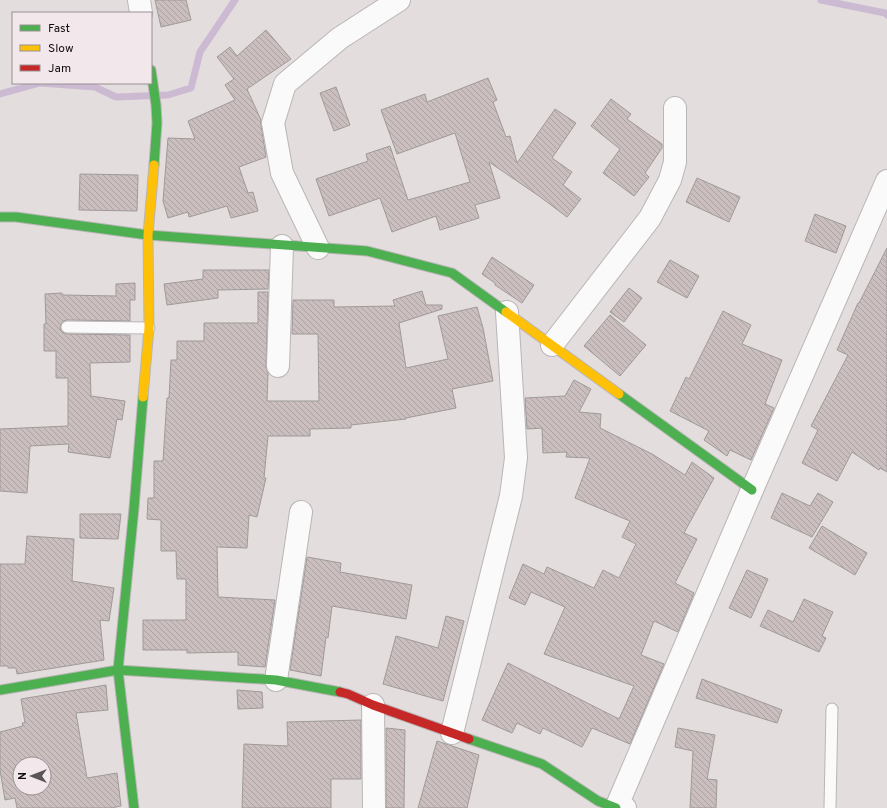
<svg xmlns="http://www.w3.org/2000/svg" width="887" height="808" font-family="Overpass,sans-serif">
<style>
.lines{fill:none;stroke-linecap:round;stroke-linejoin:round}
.stream{stroke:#ccbad3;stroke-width:7}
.building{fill:url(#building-back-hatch);stroke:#9f9a9a;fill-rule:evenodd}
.lane-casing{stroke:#bab5b6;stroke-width:13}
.street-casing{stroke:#bab5b6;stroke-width:24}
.fast-casing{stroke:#bab5b6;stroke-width:11}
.slow-casing{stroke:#bab5b6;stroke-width:11}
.jam-casing{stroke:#bab5b6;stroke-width:11}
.lane{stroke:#fbfafa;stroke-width:11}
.street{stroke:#fbfafa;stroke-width:22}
.fast{stroke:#4caf50;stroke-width:9}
.slow{stroke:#ffc107;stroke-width:9}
.jam{stroke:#c62828;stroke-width:9}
</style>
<defs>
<pattern id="building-back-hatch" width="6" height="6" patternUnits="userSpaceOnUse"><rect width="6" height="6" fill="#cabebe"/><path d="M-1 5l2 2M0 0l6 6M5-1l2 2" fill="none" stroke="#aca2a2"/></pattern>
</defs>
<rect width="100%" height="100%" fill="#e3ddde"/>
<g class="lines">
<g class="stream">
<polyline points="821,0 885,13 887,15"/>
<polyline points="0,94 40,83 95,87 116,97 168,95 191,88 200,52 235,0"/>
</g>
</g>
<g class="building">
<polygon points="155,0 186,0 191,20 161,27"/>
<polygon points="266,30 291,59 247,89 261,120 261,125 266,157 239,167 248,193 253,192 258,211 231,218 227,206 189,217 188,212 168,218 163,201 168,138 195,139 188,121 235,100 225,85 234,79 217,57 230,47 237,56"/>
<polygon points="488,78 497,100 493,102 506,137 510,136 517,163 555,109 576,123 552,158 572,172 563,185 581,199 567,217 539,196 489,162 500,198 475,205 479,218 440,230 436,216 392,232 380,198 329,216 316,179 368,161 366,154 390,146 408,200 470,182 455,133 397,154 381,110 425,94 427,102"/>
<polygon points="336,87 350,125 334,131 320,93"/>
<polygon points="611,99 631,114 627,119 662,144 662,148 645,173 649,177 634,196 603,173 620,149 591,126"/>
<polygon points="80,174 138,175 137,211 79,210"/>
<polygon points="697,178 740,197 729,222 686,202"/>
<polygon points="815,214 846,226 836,253 805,241"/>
<polygon points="887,248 887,472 880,468 879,470 852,452 837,481 802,463 818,430 811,426 848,355 837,350 858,303 859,303"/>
<polygon points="492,257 534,285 522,303 495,285 495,283 482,274"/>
<polygon points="670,260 699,276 687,298 657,282"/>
<polygon points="203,270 269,270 268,289 218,290 218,298 167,305 164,284 203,279"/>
<polygon points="135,283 135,300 130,300 130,321 67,320 63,321 60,327 61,331 67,334 130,335 130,362 90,363 91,396 125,401 122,420 117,419 110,458 68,452 69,444 30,446 27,493 0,491 0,429 68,426 68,378 56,378 56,351 44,351 44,324 46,324 45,294 62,293 63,295 116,296 116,284"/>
<polygon points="629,288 642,298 624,322 610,312"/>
<polygon points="422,291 426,305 442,305 442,309 399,323 406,368 448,359 438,316 477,307 483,328 493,381 452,389 456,408 406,418 406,419 351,425 351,428 310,429 310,436 268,436 264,478 266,478 257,517 249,515 247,548 217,547 218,597 275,600 265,667 238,665 238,652 187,653 187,650 143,650 143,620 186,620 186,579 177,579 176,551 161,551 161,520 147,519 148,498 154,498 154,461 163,461 167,398 169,398 171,360 177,360 177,341 204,341 204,323 258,323 258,292 268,292 266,366 268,374 267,401 319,401 318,334 292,334 293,300 334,300 334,307 395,306 393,300"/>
<polygon points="723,311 751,325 742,344 782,360 765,404 774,408 751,460 730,450 727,456 704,440 709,431 670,411 686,377 689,379"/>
<polygon points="610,315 646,345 620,376 584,346"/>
<polygon points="574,380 591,389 579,412 601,414 600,428 652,454 685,475 692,462 714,478 684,533 697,539 675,583 694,593 678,632 654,621 641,655 664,664 630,744 592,728 582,747 543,728 540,734 517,723 512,733 482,720 508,663 619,719 634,686 544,654 565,607 531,592 525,605 509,598 523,564 544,574 547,567 594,588 603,570 619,578 636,544 622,537 630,521 575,498 590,458 566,457 567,452 543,453 542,428 527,429 525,398 565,396"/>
<polygon points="782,493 810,506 818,493 833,502 812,537 771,518"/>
<polygon points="80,514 121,514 118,539 80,538"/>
<polygon points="822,526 867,553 855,575 809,548"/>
<polygon points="27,536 74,539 72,581 114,588 109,621 100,620 104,660 17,674 16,668 8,668 8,666 0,666 0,564 25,564"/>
<polygon points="307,557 341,563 340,572 412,585 406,619 332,606 328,638 326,637 321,676 290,670"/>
<polygon points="747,570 768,579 751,618 729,608"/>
<polygon points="804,599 833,612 822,636 826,638 819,652 760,626 768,610 793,622"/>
<polygon points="446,616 464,621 443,701 383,684 396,636 438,648"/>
<polygon points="702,679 782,710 777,723 696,698"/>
<path d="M106,685L108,710L76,713L87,778L117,773L121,806L111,808H17L15,798L5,800L0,770V732L23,726L22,723H25L21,699ZM20,764H44V788H20Z"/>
<polygon points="237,690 262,692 263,708 238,709"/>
<polygon points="361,720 361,779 331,779 331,808 242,808 244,744 288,746 287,722"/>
<polygon points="386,728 405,730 404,808 386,808"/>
<polygon points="678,728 715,735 707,779 717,780 716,808 690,808 693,751 675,747"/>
<polygon points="437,741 479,755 467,808 418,808"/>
</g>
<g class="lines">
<defs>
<g id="lane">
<polyline points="67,327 149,328"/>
<polyline points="830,808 832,709"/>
</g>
<g id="street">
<polyline points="139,0 141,13"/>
<polyline points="318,248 282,173 273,123 285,84 340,38 399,0"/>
<polyline points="552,345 650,218 670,180 675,162 675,108"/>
<polyline points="278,366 282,246"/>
<polyline points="276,680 301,512"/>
<polyline points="373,705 374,808"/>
<polyline points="452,733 511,496 516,458 507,312"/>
<polyline points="625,808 616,808 752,490 887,181"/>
</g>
<g id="fast">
<polyline points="151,70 156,105 157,123 154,165"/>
<polyline points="0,217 16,217 148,235 367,251 452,273 506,312"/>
<polyline points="619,394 752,490"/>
<polyline points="0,690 118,670 276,680 340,692"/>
<polyline points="469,739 542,764 598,801 616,808"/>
<polyline points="134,808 118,670 134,508 143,397"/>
</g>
<g id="slow">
<polyline points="506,312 619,394"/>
<polyline points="143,397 149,328 148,235 154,165"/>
</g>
<polyline id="jam" points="340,692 348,694 373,705 469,739"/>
</defs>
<use href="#lane" class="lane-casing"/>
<use href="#street" class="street-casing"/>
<use href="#fast" class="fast-casing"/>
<use href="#slow" class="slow-casing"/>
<use href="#jam" class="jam-casing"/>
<use href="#lane" class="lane"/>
<use href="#street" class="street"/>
<use href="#fast" class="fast"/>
<use href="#slow" class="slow"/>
<use href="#jam" class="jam"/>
</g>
<rect x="12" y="12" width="140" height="72" fill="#f2e8eb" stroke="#989093"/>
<rect x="20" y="25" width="20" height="6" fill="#4caf50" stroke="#989093"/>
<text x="48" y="32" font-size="12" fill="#100d0e">Fast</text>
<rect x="20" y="45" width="20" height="6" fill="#ffc107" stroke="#989093"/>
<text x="48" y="52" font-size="12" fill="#100d0e">Slow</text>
<rect x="20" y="65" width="20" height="6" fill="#c62828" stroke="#989093"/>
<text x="48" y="72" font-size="12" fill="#100d0e">Jam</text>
<g transform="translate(32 776) rotate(270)"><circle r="19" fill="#f2e8eb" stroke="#989093"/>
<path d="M0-3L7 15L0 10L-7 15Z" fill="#5a5657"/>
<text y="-6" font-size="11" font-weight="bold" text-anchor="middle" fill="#100d0e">N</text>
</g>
</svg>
